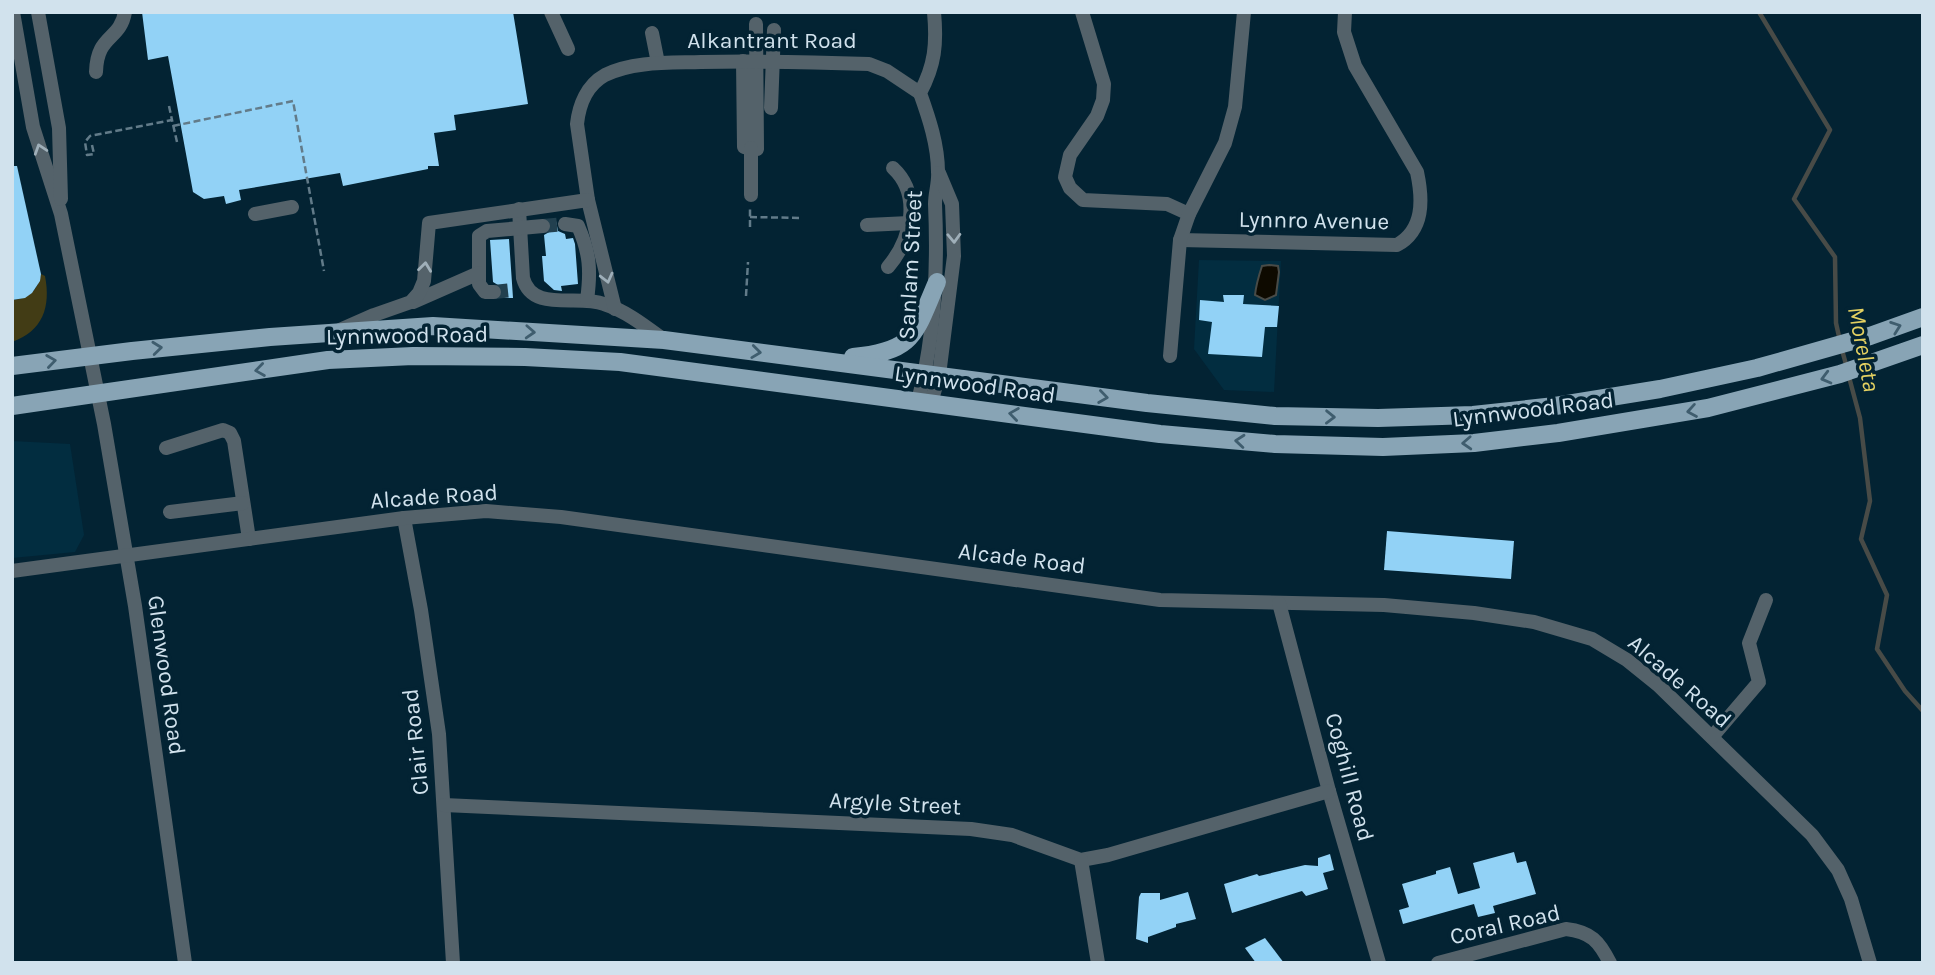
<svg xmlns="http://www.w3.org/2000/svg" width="1935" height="975" font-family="Karla,sans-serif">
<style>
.built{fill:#022d40}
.green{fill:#423c15}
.water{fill:#0e0a00;stroke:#484b47;stroke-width:2}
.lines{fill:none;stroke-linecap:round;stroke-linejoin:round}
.stream{stroke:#484b47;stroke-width:4.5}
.building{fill:#92d2f6}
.minor-tunnel{stroke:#22404f;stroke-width:14;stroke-dasharray:14 7;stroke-linecap:butt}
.path{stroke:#627b89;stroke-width:2.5;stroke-dasharray:7 3.5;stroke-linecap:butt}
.minor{stroke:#54626a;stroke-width:14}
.major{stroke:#88a4b5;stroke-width:18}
.oneway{stroke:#9fafb9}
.oneway2{stroke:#3f5d6e}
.labels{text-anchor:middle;stroke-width:7;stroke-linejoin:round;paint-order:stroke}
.street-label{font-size:23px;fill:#d1e2ed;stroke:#032333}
.water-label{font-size:24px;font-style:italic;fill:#e3d061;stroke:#032333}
</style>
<rect width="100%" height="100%" fill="#032333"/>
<g class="built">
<polygon points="1199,260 1281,261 1274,392 1224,390 1194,349"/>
<polygon points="12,441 70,444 84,535 75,552 12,558"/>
</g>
<path class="green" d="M41,274L45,276C51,307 43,331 12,342V300C29,299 38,290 41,274Z"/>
<path class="water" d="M1269,265L1278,266L1279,272L1276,295L1265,300L1255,295C1256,286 1259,275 1262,266Z"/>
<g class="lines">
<g class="stream">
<polyline points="1759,12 1830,130 1794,199 1835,257 1836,323 1840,341"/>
<polyline points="1842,350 1847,368"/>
<polyline points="1849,377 1860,418 1870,501 1861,539 1887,595 1877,649 1905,691 1923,711"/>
</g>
</g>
<g class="building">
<polygon points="142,12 513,12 528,104 454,115 456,130 434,133 439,166 428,166 428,169 343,186 340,173 239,190 241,200 226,204 224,196 204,199 193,192 168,56 148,60"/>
<polygon points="12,166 17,166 41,274 40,281 32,293 25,298 12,300"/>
<polygon points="551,221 556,221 558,231 565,234 566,239 573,238 575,244 578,284 561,286 562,291 554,290 544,281 542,256 546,256 544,235 551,231"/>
<polygon points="509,239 513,298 501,298 503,288 493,282 490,240"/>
<polygon points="1223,295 1244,295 1243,304 1279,306 1277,327 1265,327 1262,357 1208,354 1212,322 1199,320 1200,300 1224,302"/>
<polygon points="1387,531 1514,541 1511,579 1384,570"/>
<polygon points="1514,852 1517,863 1526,861 1536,894 1493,906 1495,913 1478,917 1474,904 1403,924 1399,910 1409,907 1402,884 1436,874 1436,871 1450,867 1458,894 1480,888 1473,863"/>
<polygon points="1330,854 1334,870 1323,873 1328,889 1306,896 1302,891 1232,913 1224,884 1257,874 1259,876 1305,865 1318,866 1318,858"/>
<polygon points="1188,892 1196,919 1176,924 1176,927 1148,937 1148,943 1136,939 1139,897 1141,893 1160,893 1160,900"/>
<polygon points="1265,938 1284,963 1256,963 1245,948"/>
</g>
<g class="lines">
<g class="minor-tunnel">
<polyline points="543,226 565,224"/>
<polyline points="494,292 512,290"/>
</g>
<g class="path">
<polyline points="169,106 172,120"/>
<polyline points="173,126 293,101 324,271"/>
<polyline points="92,145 94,154 87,155 85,142 90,136 172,120 177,142"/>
<polyline points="750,217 801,218"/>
<polyline points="750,227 750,209"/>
<polyline points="746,296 748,262"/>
</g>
<g class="minor">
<polyline points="13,12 33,127 61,214 104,424 135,606 185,963"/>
<polyline points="38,12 59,128 61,199"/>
<polyline points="551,12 568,49"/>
<polyline points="1082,12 1104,84 1103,100 1097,116 1070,155 1065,177 1070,188 1083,200 1167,204 1189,214"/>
<polyline points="652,33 658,63"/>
<polyline points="743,61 744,147 757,149 756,24"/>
<path d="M96,72C97,34 120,41 125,12"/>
<polyline points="771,108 774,30"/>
<polyline points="751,148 751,195"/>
<path d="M519,209L523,278C532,313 578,294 604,304C626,311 645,326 664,340"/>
<polyline points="255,214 292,207"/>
<path d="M565,224L578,226C590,253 591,271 587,300"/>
<polyline points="867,225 909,223"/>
<path d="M1180,240L1397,245C1424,230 1423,200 1417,172L1355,66L1344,32L1345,12"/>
<path d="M888,267C911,240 922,195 893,168"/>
<polyline points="494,292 485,292 479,284 479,236 487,231 543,226"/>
<polyline points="413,302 479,273"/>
<path d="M615,309L588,200L577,124C579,105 587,85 605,75C633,61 670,63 701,62C757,61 813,62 869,64L887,71L920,93"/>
<polyline points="340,330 374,315 411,302 419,293 424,281 429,223 588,200"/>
<polyline points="1170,356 1180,240 1189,214 1225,143 1235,107 1244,12"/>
<path d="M918,401C935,336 938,270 935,204C935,193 939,182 938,172C938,145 929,118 920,93C935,65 937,44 934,12"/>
<polyline points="931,403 939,375 954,256 952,204 939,173"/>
<polyline points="166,448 223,430 230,433 234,441 249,539"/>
<polyline points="170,512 243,503"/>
<polyline points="404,518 421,610 439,734 453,963"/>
<polyline points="12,571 404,518 486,511 561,517 1160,600 1384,605 1474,613 1534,622 1592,639 1627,660 1658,685 1812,835 1838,870 1851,899 1870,963"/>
<polyline points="1279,603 1329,791 1379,963"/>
<polyline points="1712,737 1759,682 1749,643 1766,600"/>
<polyline points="444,805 971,829 1012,835 1081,860 1108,855 1329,791"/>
<polyline points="1081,860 1098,963"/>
<path d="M1438,963L1566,929C1591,932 1599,941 1610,963"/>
</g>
<g class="major">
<path d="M853,357C915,351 914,335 937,282"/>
<polyline points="12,366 132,351 270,337 433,326 664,340 1147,403 1275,416 1378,418 1473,415 1555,406 1660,389 1757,368 1870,336 1923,317"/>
<polyline points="12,406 328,360 413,356 525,357 620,362 1160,434 1275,444 1383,447 1474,443 1558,433 1708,408 1840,374 1923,345"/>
</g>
</g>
<defs><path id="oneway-chevron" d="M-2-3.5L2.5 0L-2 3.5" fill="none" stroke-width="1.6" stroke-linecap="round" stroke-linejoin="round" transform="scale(1.75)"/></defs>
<g class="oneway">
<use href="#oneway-chevron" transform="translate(40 149) rotate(-108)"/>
<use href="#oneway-chevron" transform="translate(954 238) rotate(88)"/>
<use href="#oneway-chevron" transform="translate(425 267) rotate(-83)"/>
<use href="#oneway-chevron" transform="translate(607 278) rotate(76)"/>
</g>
<g class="oneway2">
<use href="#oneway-chevron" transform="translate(1896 327) rotate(-20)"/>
<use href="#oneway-chevron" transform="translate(530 332) rotate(3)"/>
<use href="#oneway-chevron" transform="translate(157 348) rotate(-6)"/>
<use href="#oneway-chevron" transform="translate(756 352) rotate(7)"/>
<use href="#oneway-chevron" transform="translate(51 361) rotate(-8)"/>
<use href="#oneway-chevron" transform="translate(260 370) rotate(172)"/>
<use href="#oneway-chevron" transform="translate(1826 378) rotate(165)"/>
<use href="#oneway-chevron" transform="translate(1103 397) rotate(8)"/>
<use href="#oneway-chevron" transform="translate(1692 411) rotate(170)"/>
<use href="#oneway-chevron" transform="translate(1014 414) rotate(-172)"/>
<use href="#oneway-chevron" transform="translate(1330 417) rotate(1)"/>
<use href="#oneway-chevron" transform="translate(1240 441) rotate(-175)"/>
<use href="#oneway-chevron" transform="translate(1467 443) rotate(177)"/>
</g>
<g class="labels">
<g class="street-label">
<text x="772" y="48">Alkantrant Road</text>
<text transform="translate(1314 220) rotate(1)" y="8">Lynnro Avenue</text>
<text transform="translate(910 265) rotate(-87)" y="8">Sanlam Street</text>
<text transform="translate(407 335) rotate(-1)" y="8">Lynnwood Road</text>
<text transform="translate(975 384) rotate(8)" y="8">Lynnwood Road</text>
<text transform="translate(1533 409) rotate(-7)" y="8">Lynnwood Road</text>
<text transform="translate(434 496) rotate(-4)" y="8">Alcade Road</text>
<text transform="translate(1022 558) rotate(7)" y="8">Alcade Road</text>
<text transform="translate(167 675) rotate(82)" y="8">Glenwood Road</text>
<text transform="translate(1680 681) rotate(41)" y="8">Alcade Road</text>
<text transform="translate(415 742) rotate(-96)" y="8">Clair Road</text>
<text transform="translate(1350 777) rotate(75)" y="8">Coghill Road</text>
<text transform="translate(895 803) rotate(3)" y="8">Argyle Street</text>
<text transform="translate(1505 924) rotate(-13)" y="8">Coral Road</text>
</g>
<g class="water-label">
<text transform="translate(1864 349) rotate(79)" y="8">Moreleta</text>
</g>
</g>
<rect width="1935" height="975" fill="none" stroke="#d1e2ed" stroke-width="28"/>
</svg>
